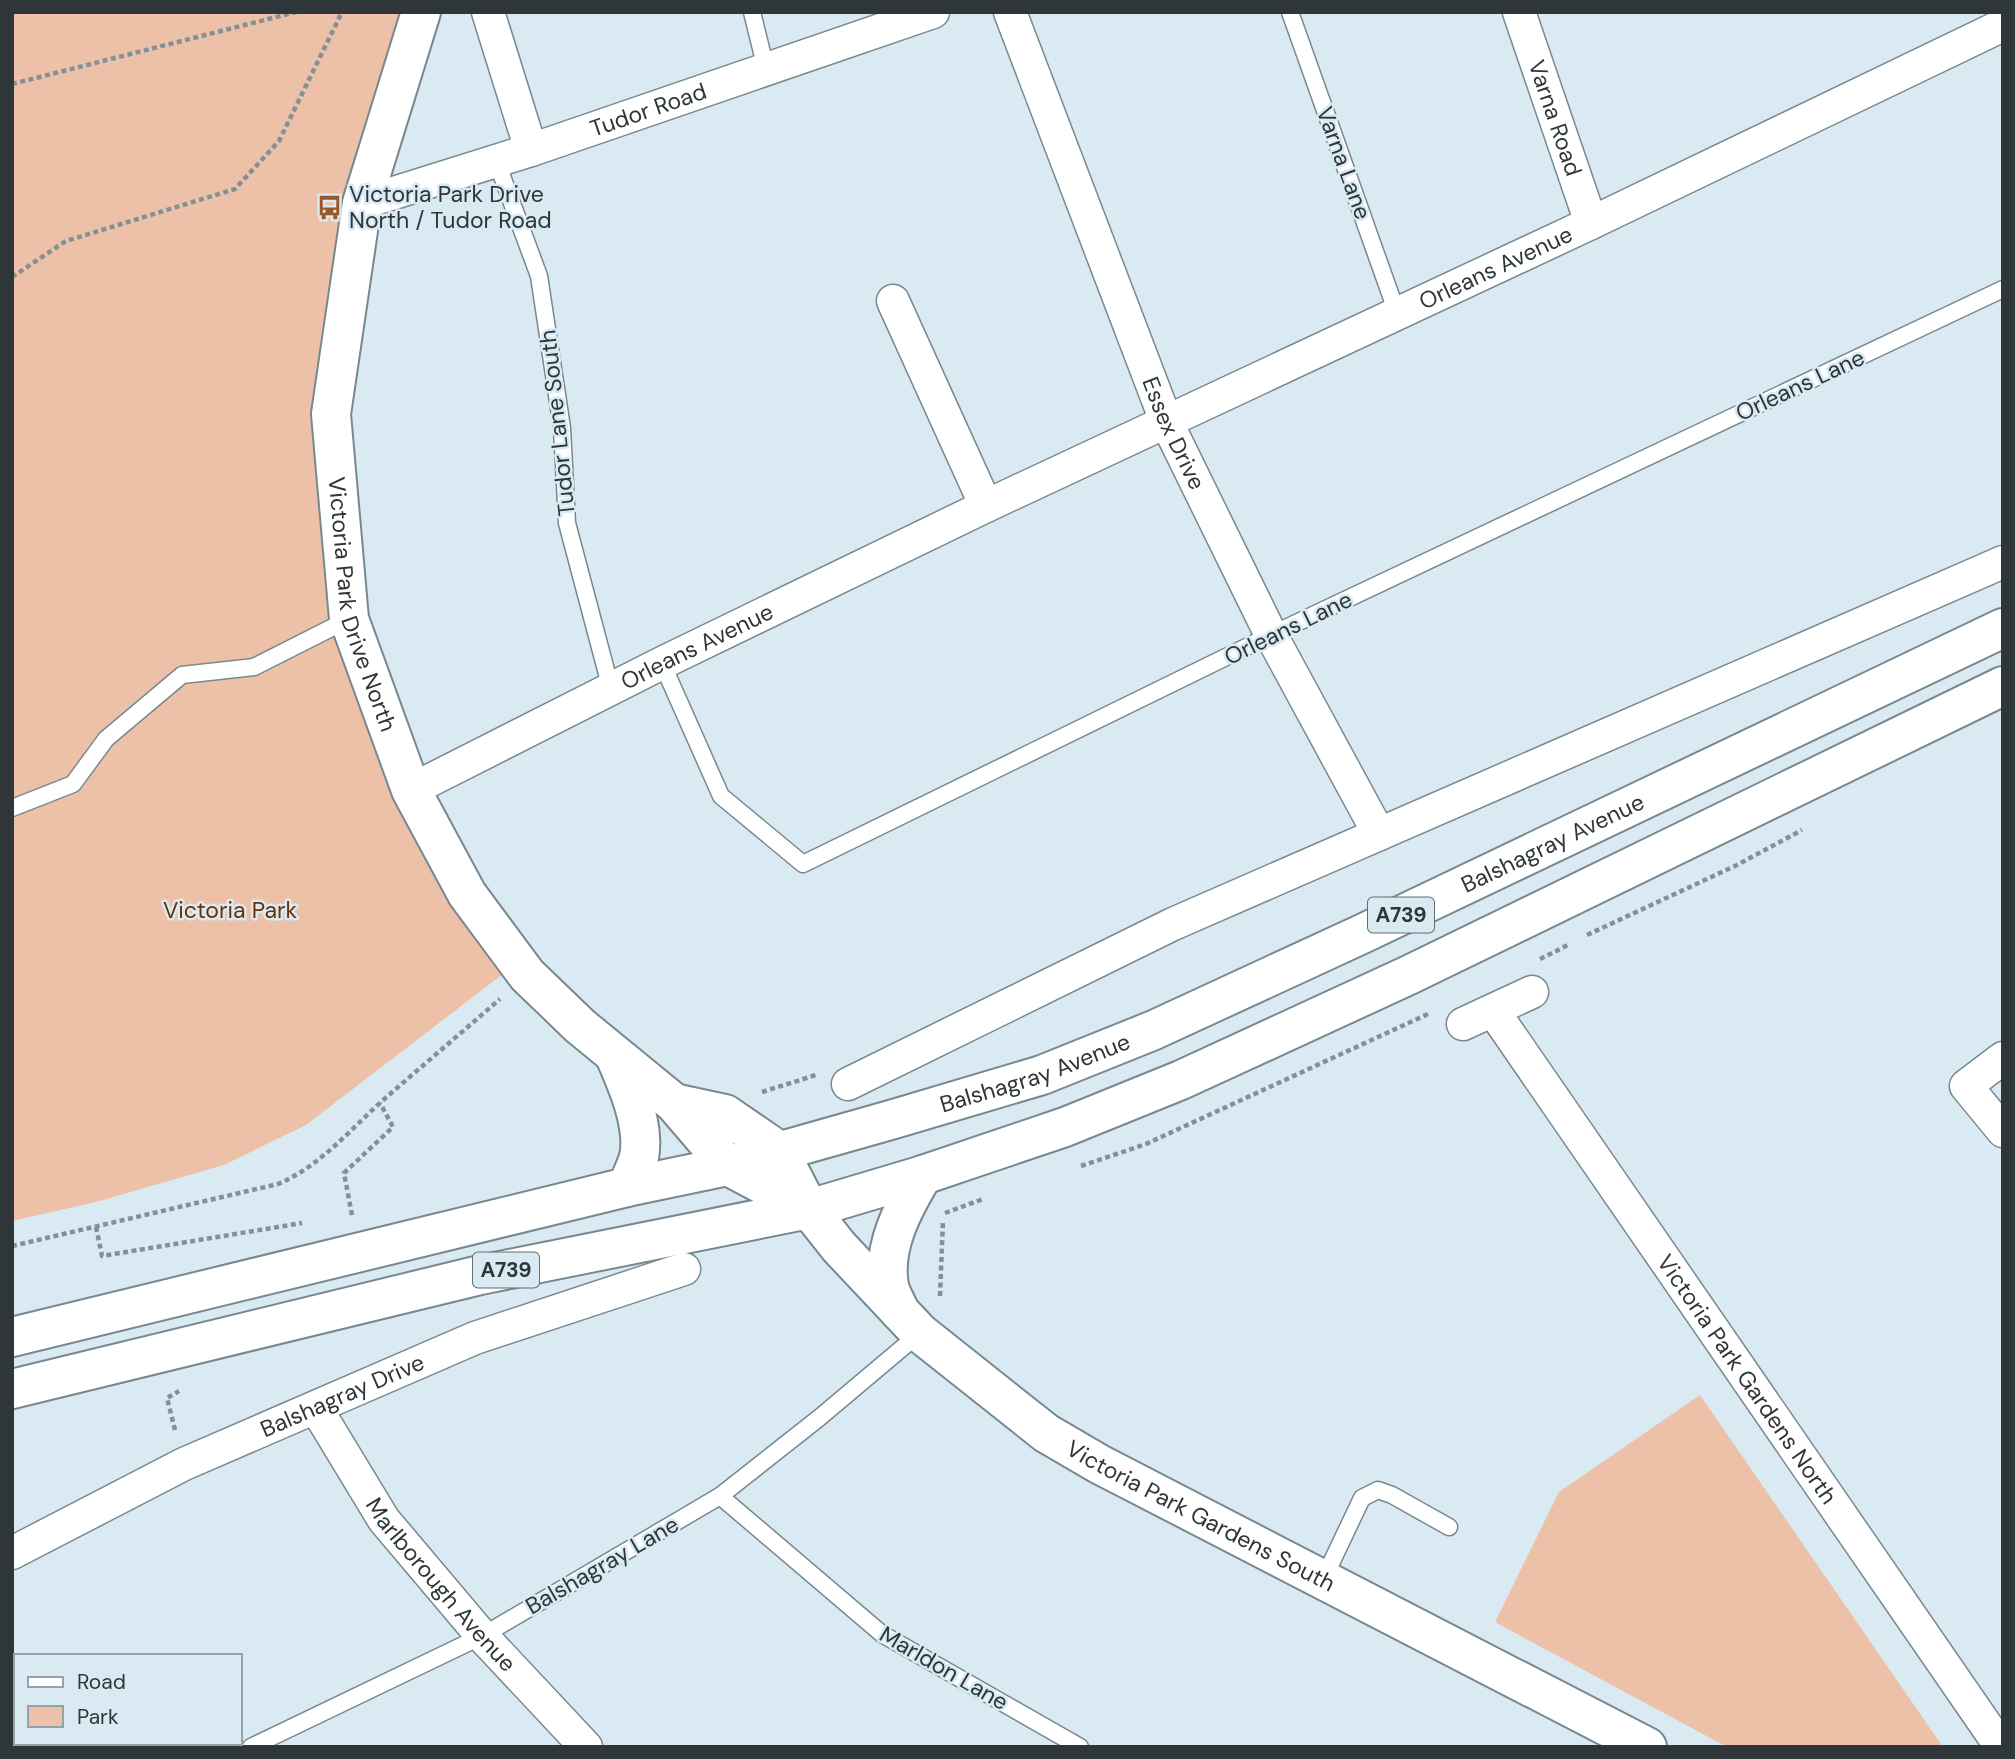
<svg xmlns="http://www.w3.org/2000/svg" width="2015" height="1759" font-family="'DM Sans',sans-serif">
<style>
.green{fill:#edc1a8}
.lines{fill:none;stroke-linecap:round;stroke-linejoin:round}
.lane-casing{stroke:#788891;stroke-width:19}
.street-casing{stroke:#788891;stroke-width:35}
.secondary-casing{stroke:#788891;stroke-width:42}
.primary-casing{stroke:#788891;stroke-width:42}
.path{stroke:#849096;stroke-width:4.5;stroke-dasharray:5 3.5;stroke-linecap:butt}
.lane{stroke:#fff;stroke-width:16}
.street{stroke:#fff;stroke-width:32}
.secondary{stroke:#fff;stroke-width:38}
.primary{stroke:#fff;stroke-width:38}
.labels{text-anchor:middle;stroke-width:5;stroke-linejoin:round;paint-order:stroke}
.shield{fill:#d9eaf3;stroke:#626c71;stroke-width:2}
.shield-label{font-size:21px;font-weight:bold;fill:#2f3639}
.street-label{font-size:23px;fill:#2f3639;stroke:#d9eaf3}
.poi-label{font-size:23px;fill:#2f3639;stroke:#d9eaf3;text-anchor:start}
.park-label{font-size:23px;fill:#6c3102;stroke:#d9eaf3}
</style>
<rect width="100%" height="100%" fill="#d9eaf3"/>
<g class="green">
<polygon points="12,12 421,12 331,414 349,619 512,967 306,1125 224,1165 96,1202 12,1221"/>
<polygon points="1700,1395 1943,1747 1727,1747 1495,1622 1559,1492"/>
</g>
<g class="lines">
<defs>
<g id="lane">
<polyline points="752,12 766,69"/>
<polyline points="1290,12 1397,313"/>
<polyline points="496,160 539,276 562,428 567,523 611,689"/>
<polyline points="662,663 721,796 803,864 1271,635 2003,289"/>
<polyline points="12,808 73,784 106,739 182,675 254,667 349,619"/>
<polyline points="720,1496 882,1634 1080,1747"/>
<polyline points="1324,1578 1362,1498 1378,1490 1392,1495 1449,1527"/>
<polyline points="251,1747 482,1636 720,1496 819,1418 920,1333"/>
</g>
<g id="street">
<polyline points="488,12 531,150"/>
<path id="s1" d="M1010,12L1166,421L1271,635L1379,834"/>
<path id="s2" d="M1519,12L1591,223"/>
<path id="s3" d="M362,203L531,150L933,12"/>
<polyline points="893,301 986,506"/>
<path id="s4" d="M411,790L662,663L986,506L1591,223L2003,25"/>
<path id="s5" d="M1494,1012L2001,1747"/>
<polyline points="1463,1024 1532,992"/>
<polyline points="2003,1058 1966,1086 2003,1131"/>
<polyline points="848,1084 1173,924 2003,562"/>
<path id="s6" d="M316,1408L384,1520L482,1636L586,1747"/>
<path id="s7" d="M12,1553L184,1464L475,1338L684,1269"/>
</g>
<g id="secondary">
<path id="s8" d="M421,12L362,203L331,414L349,619L411,790L467,894L527,975L580,1026L674,1103L728,1166L809,1209"/>
<path id="s9" d="M674,1103L725,1114L779,1151L809,1209L820,1223L839,1247L920,1333L1046,1433L1099,1464L1647,1747"/>
</g>
<g id="primary">
<path d="M615,1056C627,1084 643,1120 640,1151C639,1163 631,1176 627,1187"/>
<path d="M900,1312C897,1304 891,1295 889,1286C882,1247 903,1208 923,1175"/>
<path id="s10" d="M12,1337L627,1187L728,1166L894,1119L1042,1075L1154,1030L1362,934L2003,628"/>
<polyline points="12,1389 480,1275 809,1209 923,1175 1065,1127 1181,1080 1409,975 2003,686"/>
</g>
</defs>
<use href="#lane" class="lane-casing"/>
<use href="#street" class="street-casing"/>
<use href="#secondary" class="secondary-casing"/>
<use href="#primary" class="primary-casing"/>
<g class="path">
<polyline points="12,84 296,12"/>
<polyline points="12,277 66,241 235,189 279,141 342,12"/>
<polyline points="1587,935 1737,865 1802,830"/>
<polyline points="1540,959 1570,944"/>
<polyline points="762,1092 816,1075"/>
<polyline points="1081,1166 1146,1144 1428,1014"/>
<polyline points="945,1213 983,1199"/>
<polyline points="352,1215 344,1173 393,1127 380,1103"/>
<polyline points="96,1227 102,1256 302,1223"/>
<path d="M12,1246L278,1184C320,1166 348,1132 382,1101C421,1067 461,1033 500,999"/>
<polyline points="940,1296 943,1220"/>
<polyline points="175,1430 167,1398 179,1391"/>
</g>
<use href="#lane" class="lane"/>
<use href="#street" class="street"/>
<use href="#secondary" class="secondary"/>
<use href="#primary" class="primary"/>
</g>
<defs>
<symbol id="bus-bare" viewBox="-9 -9 18 18"><path d="M-5-6H5V4H4V6H2V4H-2V6H-4V4H-5ZM-3.5-4V0h7V-4ZM-3.5 1.2v1.5H-2V1.2ZM2 1.2v1.5H3.5V1.2Z" fill="#9b5629" stroke="#d9eaf3" stroke-width="2.5" paint-order="stroke"/></symbol>
</defs>
<g fill-rule="evenodd">
<use href="#bus-bare" x="312" y="190" width="35" height="35"/>
</g>
<g class="labels">
<g class="shield">
<rect x="1368" y="897.5" width="66" height="35" rx="5"/>
<rect x="473" y="1252.5" width="66" height="35" rx="5"/>
</g>
<g class="shield-label">
<text x="1401" y="922">A739</text>
<text x="506" y="1277">A739</text>
</g>
<g class="street-label">
<text dy="8" stroke="none"><textPath href="#s3" startOffset="301">Tudor Road</textPath></text>
<text dy="8" stroke="none"><textPath href="#s2" startOffset="112">Varna Road</textPath></text>
<text transform="translate(1344 163) rotate(70)" y="8">Varna Lane</text>
<text dy="8" stroke="none"><textPath href="#s4" startOffset="1204">Orleans Avenue</textPath></text>
<text transform="translate(1800 385) rotate(-25)" y="8">Orleans Lane</text>
<text transform="translate(557 423) rotate(-96)" y="8">Tudor Lane South</text>
<text dy="8" stroke="none"><textPath href="#s1" startOffset="452">Essex Drive</textPath></text>
<text dy="8" stroke="none"><textPath href="#s8" startOffset="607">Victoria Park Drive North</textPath></text>
<text transform="translate(1288 628) rotate(-26)" y="8">Orleans Lane</text>
<text dy="8" stroke="none"><textPath href="#s4" startOffset="320">Orleans Avenue</textPath></text>
<text dy="8" stroke="none"><textPath href="#s10" startOffset="1624">Balshagray Avenue</textPath></text>
<text dy="8" stroke="none"><textPath href="#s10" startOffset="1057">Balshagray Avenue</textPath></text>
<text dy="8" stroke="none"><textPath href="#s5" startOffset="446">Victoria Park Gardens North</textPath></text>
<text dy="8" stroke="none"><textPath href="#s7" startOffset="366">Balshagray Drive</textPath></text>
<text dy="8" stroke="none"><textPath href="#s9" startOffset="686">Victoria Park Gardens South</textPath></text>
<text transform="translate(602 1565) rotate(-30)" y="8">Balshagray Lane</text>
<text dy="8" stroke="none"><textPath href="#s6" startOffset="217">Marlborough Avenue</textPath></text>
<text transform="translate(944 1668) rotate(30)" y="8">Marldon Lane</text>
</g>
<g class="poi-label">
<text x="349" y="202">Victoria Park Drive<tspan x="349" dy="26">North / Tudor Road</tspan></text>
</g>
<g class="park-label">
<text x="230" y="918">Victoria Park</text>
</g>
</g>
<rect width="2015" height="1759" fill="none" stroke="#2f3639" stroke-width="28"/>
<rect x="14" y="1654" width="228" height="91" fill="#d9eaf3" stroke="#95a2a9" stroke-width="2"/>
<rect x="28" y="1677" width="35" height="10" fill="#ffffff" stroke="#95a2a9" stroke-width="2"/>
<text x="77" y="1689" font-size="21" fill="#2f3639">Road</text>
<rect x="28" y="1706" width="35" height="21" fill="#edc1a8" stroke="#95a2a9" stroke-width="2"/>
<text x="77" y="1724" font-size="21" fill="#2f3639">Park</text>
</svg>
